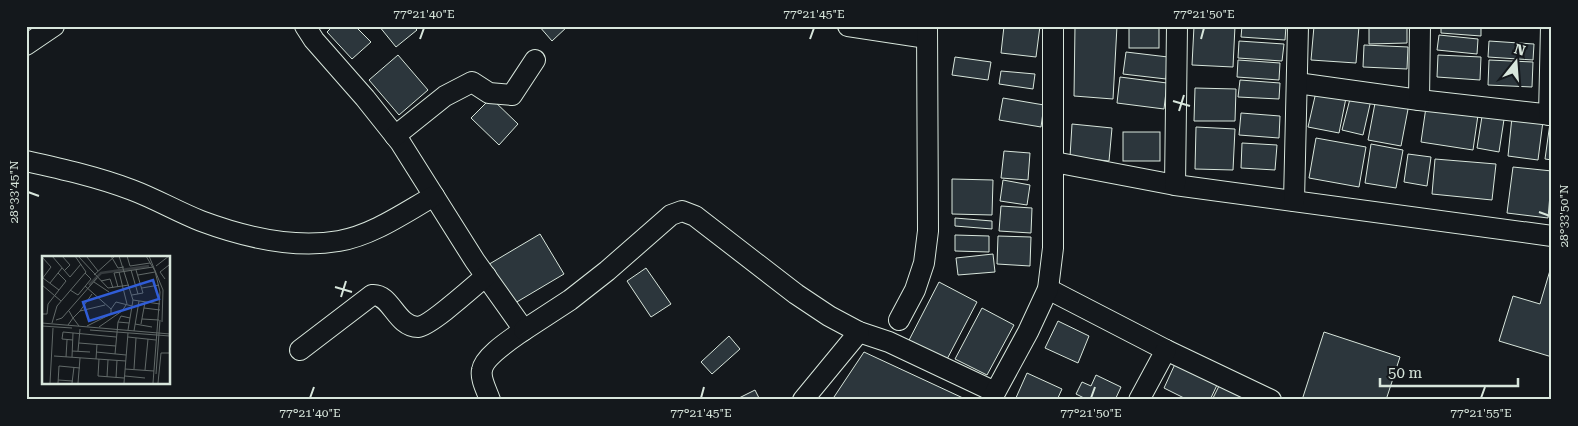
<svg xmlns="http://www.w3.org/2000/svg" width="1578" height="426" font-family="'Roboto Serif',serif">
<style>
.building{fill:#2c363c;stroke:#d8e6dc}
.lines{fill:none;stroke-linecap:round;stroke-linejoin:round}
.minor-casing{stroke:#d8e6dc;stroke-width:22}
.minor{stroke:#14181c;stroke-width:20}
.ticks{fill:none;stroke:#d8e6dc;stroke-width:2}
.inset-river{fill:none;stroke:#363b3e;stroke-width:2.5}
.inset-road{fill:none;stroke:#626a69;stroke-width:1}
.view{fill:#305dd8;fill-opacity:0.15;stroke:#305dd8;stroke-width:2.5}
.inset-edge{fill:none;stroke:#d8e6dc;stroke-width:2.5}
.neatline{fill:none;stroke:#d8e6dc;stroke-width:2}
.ticks-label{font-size:12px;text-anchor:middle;fill:#d8e6dc}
</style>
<rect width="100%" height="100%" fill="#14181c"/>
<g class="building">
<polygon points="333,26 355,26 371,42 352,59 327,32"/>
<polygon points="379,26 413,26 417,30 396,47"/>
<polygon points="539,26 568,26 552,41"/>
<polygon points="1004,26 1040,26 1036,57 1001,53"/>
<polygon points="1075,26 1117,26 1113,99 1074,96"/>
<rect x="1129" y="26" width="30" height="22"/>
<polygon points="1194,26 1235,26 1233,67 1192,65"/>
<polygon points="1242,26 1286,26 1285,40 1241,37"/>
<polygon points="1314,26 1359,26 1356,63 1311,60"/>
<polygon points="1369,26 1407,26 1407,43 1369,44"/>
<polygon points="1441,26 1481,26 1481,36 1441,33"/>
<polygon points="1439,35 1478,39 1477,54 1437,50"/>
<polygon points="1239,41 1284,44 1282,61 1238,58"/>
<polygon points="1489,41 1534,44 1533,60 1488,57"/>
<polygon points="1364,45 1408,47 1407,69 1363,67"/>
<polygon points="1126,52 1168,57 1166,79 1123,74"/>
<polygon points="398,55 428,90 399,115 369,80"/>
<polygon points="1438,55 1481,57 1480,80 1437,77"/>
<polygon points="955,57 991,62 988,80 952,75"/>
<polygon points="1238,60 1280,63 1279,80 1237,77"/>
<polygon points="1489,60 1533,62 1532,87 1488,85"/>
<polygon points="1001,71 1035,74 1033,89 999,84"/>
<polygon points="1120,77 1167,83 1164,109 1117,103"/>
<polygon points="1240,80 1280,83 1279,99 1238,97"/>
<polygon points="1195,88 1236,89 1235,121 1194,121"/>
<polygon points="1316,92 1346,98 1339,133 1308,127"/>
<polygon points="1351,95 1371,100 1363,135 1342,130"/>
<polygon points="491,98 518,124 499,145 471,118"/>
<polygon points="1003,98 1044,105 1041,127 999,120"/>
<polygon points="1376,98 1409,104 1401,146 1368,140"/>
<polygon points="1426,107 1478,115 1473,150 1421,142"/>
<polygon points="1483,110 1505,113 1499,152 1477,148"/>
<polygon points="1241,113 1280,116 1279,138 1239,135"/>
<polygon points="1512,117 1543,121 1538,160 1508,156"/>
<polygon points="1550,123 1552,124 1552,160 1545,159"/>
<polygon points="1072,124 1112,128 1109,161 1070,157"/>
<polygon points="1196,127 1235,129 1233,170 1195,169"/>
<rect x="1123" y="132" width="37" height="29"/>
<polygon points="1316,138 1366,147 1359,187 1309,178"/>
<polygon points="1242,143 1277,145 1275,170 1241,168"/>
<polygon points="1371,144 1403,150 1396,188 1365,183"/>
<polygon points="1004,151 1030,153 1028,180 1001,178"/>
<polygon points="1408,154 1431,157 1427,186 1404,182"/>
<polygon points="1435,159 1496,164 1492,200 1432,194"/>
<polygon points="1513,167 1552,171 1548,218 1507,213"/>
<polygon points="952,179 993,180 992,215 952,214"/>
<polygon points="1003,180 1030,185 1027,205 1000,201"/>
<polygon points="1001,206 1032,208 1031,233 999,231"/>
<polygon points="955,218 992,221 992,229 955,226"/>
<polygon points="540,234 564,274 510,306 486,266"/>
<polygon points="955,235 989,236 989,252 955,251"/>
<polygon points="998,236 1031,237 1030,266 997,264"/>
<polygon points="993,254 995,272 958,275 956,258"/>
<polygon points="1551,267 1552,357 1499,341 1513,296 1540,304"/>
<polygon points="646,268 671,304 651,317 627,281"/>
<polygon points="939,282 977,302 945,363 907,344"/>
<polygon points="982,308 1014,325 987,375 955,359"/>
<polygon points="1058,321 1089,336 1078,363 1045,348"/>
<polygon points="1324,332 1400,357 1386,400 1302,400"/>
<polygon points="729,336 740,349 712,374 701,362"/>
<polygon points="864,352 963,398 962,400 832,400"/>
<polygon points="1175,364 1217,385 1210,400 1188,400 1164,388"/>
<polygon points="1027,373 1062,389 1057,400 1015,400"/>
<polygon points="1096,375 1121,387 1115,400 1088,400 1076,394 1082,382 1091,386"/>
<polygon points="1220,384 1249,400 1212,400"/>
<polygon points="755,390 760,400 735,400"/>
</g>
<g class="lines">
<defs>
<g id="minor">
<path d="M305,26L314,40L365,98L400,142L475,261L524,330C513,338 484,356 482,370C480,379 487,391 490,400"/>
<polyline points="848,26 927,38"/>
<polyline points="26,45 54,26"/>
<polyline points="1297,83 1419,100 1552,115"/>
<polyline points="1419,100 1420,26"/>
<polyline points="1549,115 1551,26"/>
<polyline points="395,136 445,96 472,82 489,93 512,95 535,60"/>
<path d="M26,161C62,169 98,177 132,190C156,199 178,212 201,221C244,237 293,249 339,241C373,235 404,213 434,196"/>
<polyline points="1054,162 1175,185 1552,236"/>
<polyline points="1175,185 1177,26"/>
<polyline points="1294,201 1298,26"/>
<polyline points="1048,289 1166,350 1271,400"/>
<polyline points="899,320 915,290 924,263 928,231 927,26"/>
<polyline points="524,330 570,300 607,271 671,215 682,211 695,216 796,294 829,316 859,332 889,342 995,392"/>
<path d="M300,350L372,295C391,293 396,327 418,327C430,326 474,286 486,276"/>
<polyline points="803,400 859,332"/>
<polyline points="991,400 1028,332 1048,289 1053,248 1053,26"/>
<polyline points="1139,400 1166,350"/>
</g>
</defs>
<use href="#minor" class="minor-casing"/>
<use href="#minor" class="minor"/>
</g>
<path class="ticks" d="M420,39L424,28M810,39L814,28M1201,39L1204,28M1173,101L1190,106M1179,111L1184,95M28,192L39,196M1539,212L1550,216M335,287L352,292M341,297L346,281M310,398L314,387M701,398L704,387M1091,398L1095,387M1481,398L1485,387"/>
<g transform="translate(42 256)">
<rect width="128" height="128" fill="#14181c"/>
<path class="inset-river" d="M47,29L59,17L107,10"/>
<path class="inset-road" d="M10,0L28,21L39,8M20,0L28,9L22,15M36,0L66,32L87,29M69,0L76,12L82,11M77,0L91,44L86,74M85,0L88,10L108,7M104,0L113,15L118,36L111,127M107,0L121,34L120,66M0,1L9,11L0,23M45,1L56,15M114,10L127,0M89,14L96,38M77,16L85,48M52,19L73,0M96,19L113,16M1,22L17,34M123,23L118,16L127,9M59,25L68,23L71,32M52,26L67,36M8,27L20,12M0,29L19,45M43,30L69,53V58L45,70M76,31L72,17L111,11M100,32L117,29M28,34L36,39L49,23L43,17M90,39L101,37L94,14M91,44L118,48M102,52L118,54M69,53L74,46L90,50M38,55L50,38M0,58H5L6,48L24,25L16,17M100,63L117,64M14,64L20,62L55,22M0,67L128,78M10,67L15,50L44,16L33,0M87,67L76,66L79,60L88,62M93,68L110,71M99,68L103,46M26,69L31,62L27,55M0,70L30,72M37,70L31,62L38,55L63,49M57,71L80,55L84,49M48,74L128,80M92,75L97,45M86,81L114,84M31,84L20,83L21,76L74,81M37,87L74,90M30,95L48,96M36,95L38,73M54,96L84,99M73,98L76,66M12,100L84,105M24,101L25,84M30,101L31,77M54,103L55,88M57,103L56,120L82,122M83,113L112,115M92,113L94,82M103,114L106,83M114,118L118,64M83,120L103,122M65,121L66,104M74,122L75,104M16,124L31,125M8,127L11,72M16,127L17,110L38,112M30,127L32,111M36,127L38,102M82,127L86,77M116,127L119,97H128"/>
<path class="view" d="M111,24L117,43L47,65L41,46Z"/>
<rect width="128" height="128" class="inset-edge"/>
</g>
<rect width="1578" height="426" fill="none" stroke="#14181c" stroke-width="55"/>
<g transform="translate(1516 62) rotate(17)" stroke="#14181c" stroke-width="4" paint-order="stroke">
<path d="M0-4L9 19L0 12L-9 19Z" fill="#d8e6dc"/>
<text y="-8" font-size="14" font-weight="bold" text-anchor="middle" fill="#d8e6dc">N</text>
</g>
<path d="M1380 378v8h138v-8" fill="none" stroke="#d8e6dc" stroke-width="2.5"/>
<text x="1388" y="378" font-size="15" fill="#d8e6dc" stroke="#14181c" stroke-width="4" paint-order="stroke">50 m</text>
<rect x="28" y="28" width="1522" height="370" class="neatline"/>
<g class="ticks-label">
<text x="424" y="18">77°21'40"E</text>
<text x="814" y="18">77°21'45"E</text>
<text x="1204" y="18">77°21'50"E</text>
<text transform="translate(14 192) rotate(-90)" y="4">28°33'45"N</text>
<text transform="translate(1564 216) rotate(-90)" y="4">28°33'50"N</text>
<text x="310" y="417">77°21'40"E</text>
<text x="701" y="417">77°21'45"E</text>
<text x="1091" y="417">77°21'50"E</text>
<text x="1481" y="417">77°21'55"E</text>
</g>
</svg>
